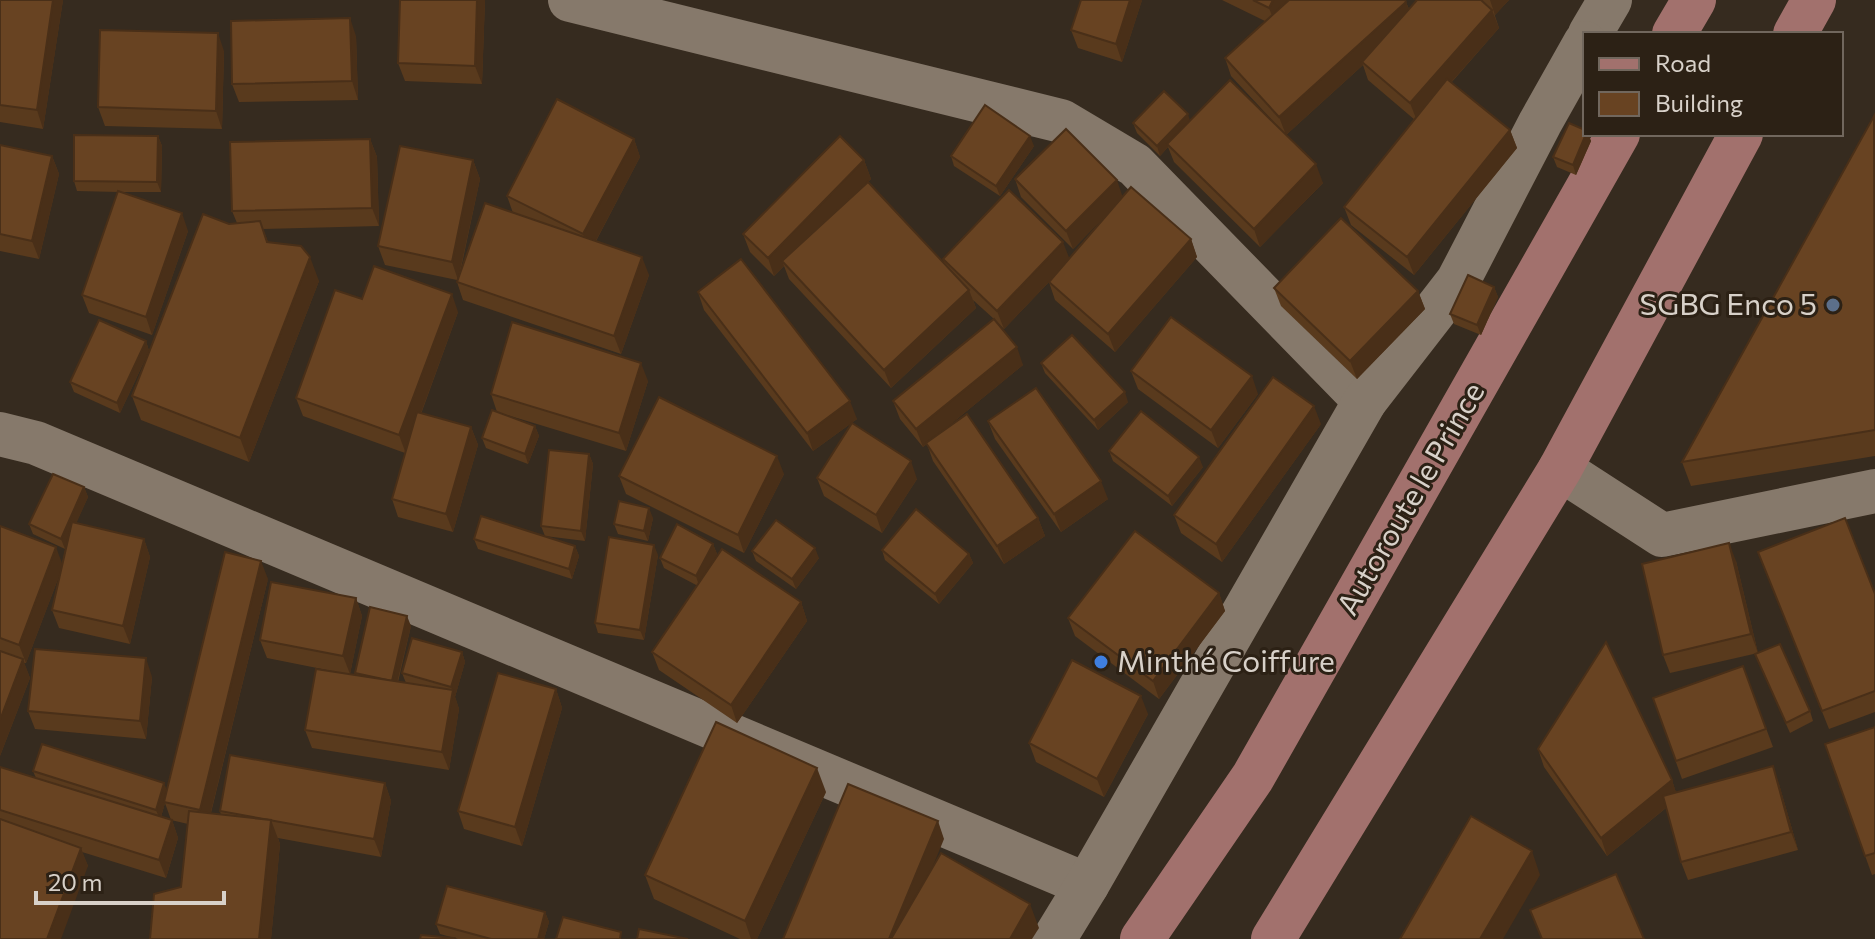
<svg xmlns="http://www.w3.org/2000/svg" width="1875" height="939" font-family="Commissioner,sans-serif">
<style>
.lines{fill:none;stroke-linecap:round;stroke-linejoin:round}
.minor{stroke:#86796b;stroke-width:44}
.major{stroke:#a2716d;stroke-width:44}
.wall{fill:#593a1d}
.shaded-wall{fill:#492f18}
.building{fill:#684322;stroke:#492f18;stroke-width:2}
.service-dot{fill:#5c6f8a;stroke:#2c2115;stroke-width:3}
.shop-dot{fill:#3f7fe0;stroke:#2c2115;stroke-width:3}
.labels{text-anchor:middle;stroke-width:6;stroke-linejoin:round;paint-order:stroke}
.poi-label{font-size:30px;fill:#d8d1c9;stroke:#2c2115;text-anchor:end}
.street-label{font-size:30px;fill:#d8d1c9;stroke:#2c2115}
</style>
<rect width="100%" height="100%" fill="#362b1f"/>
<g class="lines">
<g class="minor">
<polyline points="570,0 1061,121 1135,165 1365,401"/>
<polyline points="1590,34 1610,0"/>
<polyline points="0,434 36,443 1087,885"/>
<polyline points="1560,469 1662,535 1875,491"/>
<polyline points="1054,939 1087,885 1365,401 1458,281 1540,123 1585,43"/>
</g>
<g class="major">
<polyline points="1674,34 1694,0"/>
<polyline points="1795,34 1814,0"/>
<polyline points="1142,939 1253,777 1618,134"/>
<polyline points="1273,939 1560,469 1741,134"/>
</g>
</g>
<g class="wall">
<polygon points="0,0 63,0 43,129 0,122"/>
<polygon points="485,0 482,84 405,81 398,63"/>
<polygon points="1142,0 1122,62 1078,48 1071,30"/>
<polygon points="1222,0 1405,0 1409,9 1417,0 1509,0 1495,15 1494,13 1499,28 1451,83 1510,130 1517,148 1414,275 1351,225 1344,207 1415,120 1368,80 1363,65 1286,135 1323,183 1260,247 1174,162 1168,147 1160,156 1137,133 1133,123 1190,121 1285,134 1231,76 1225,58 1265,21"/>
<polygon points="356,36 358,100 239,102 232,84"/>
<polygon points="224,51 222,129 105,126 98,107"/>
<polygon points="1875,117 1875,456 1691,486 1682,462"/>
<polygon points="1585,134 1588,134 1591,141 1576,175 1557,167 1553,157"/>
<polygon points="158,136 162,146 161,192 118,192 188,231 152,335 89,313 82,295 118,192 77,191 74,181"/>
<polygon points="370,139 377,157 379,226 263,229 268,242 319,281 249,462 141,420 132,396 229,224 237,223 232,211"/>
<polygon points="634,139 640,157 596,241 649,275 621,354 463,300 457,282 457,280 385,265 378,246 473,160 480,179 460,273 513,213 507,196"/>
<polygon points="0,145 52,156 59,174 39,259 0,251"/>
<polygon points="1034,146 1000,196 954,166 951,156"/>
<polygon points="864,160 871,179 868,182 944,263 943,259 1069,258 1108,213 1073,249 1021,197 1015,179 1123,197 1191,239 1197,257 1115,352 1055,300 1049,282 1004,329 997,322 1023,365 940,433 1038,518 1045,536 1004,564 933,461 927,444 923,447 900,419 893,401 994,319 973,300 976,308 891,388 789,279 784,266 774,276 750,252 743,234"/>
<polygon points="1494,287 1498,297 1481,335 1454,324 1450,314"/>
<polygon points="1274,288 1418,291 1425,309 1357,379 1281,306"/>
<polygon points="698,292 857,419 813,451 704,310"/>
<polygon points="458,312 421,414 471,427 478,445 453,532 398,517 392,499 405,453 303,416 296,398"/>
<polygon points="146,341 149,351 120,413 74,392 70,382"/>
<polygon points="1041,363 1128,402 1098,430 1045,373"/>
<polygon points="1131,371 1258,394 1218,448 1138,389"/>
<polygon points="648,381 626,451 497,412 491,394"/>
<polygon points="988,421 1108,499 1061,532 995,439"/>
<polygon points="1321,424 1222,562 1181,533 1174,515"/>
<polygon points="535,426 539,436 528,464 486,448 482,438"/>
<polygon points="1109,451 1203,467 1172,506 1113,461"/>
<polygon points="589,454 593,464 585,541 545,536 541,526"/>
<polygon points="784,474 744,553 626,494 619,476"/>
<polygon points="817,478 917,479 882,533 824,496"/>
<polygon points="84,487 88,497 76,523 144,539 150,557 130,644 59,628 52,610 61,571 26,663 24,663 30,678 0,756 0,526 62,564 66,545 65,549 33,534 29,524"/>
<polygon points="653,518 648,541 618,534 614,524"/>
<polygon points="474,539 575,546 579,556 572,579 478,549"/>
<polygon points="713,544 717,554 707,572 801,602 807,621 737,723 659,670 652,652 698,586 664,568 660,558"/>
<polygon points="882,550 969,554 973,563 939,604 885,560"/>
<polygon points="752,551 819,558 796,589 756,561"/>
<polygon points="1758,552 1875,594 1875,712 1829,729"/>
<polygon points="658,555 644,640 598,633 595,623"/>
<polygon points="1736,561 1758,653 1670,673 1663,655"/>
<polygon points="268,579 211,813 221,815 220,811 385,783 391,801 381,857 278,838 280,844 271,939 150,939 181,887 188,824 171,820 165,803 161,817 172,820 178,838 166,878 82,852 88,866 0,939 0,767 36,778 33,771 167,790"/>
<polygon points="1219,593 1225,611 1159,699 1075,636 1068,618"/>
<polygon points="356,598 362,616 350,674 356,675 355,673 411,626 398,682 406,683 402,673 462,652 465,662 455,697 459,709 449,770 312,748 305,730 342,673 267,658 260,640"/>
<polygon points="1755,654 1810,711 1813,721 1790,733"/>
<polygon points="1743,666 1773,747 1682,779 1653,698"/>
<polygon points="152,677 146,739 35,729 28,711"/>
<polygon points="556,689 562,708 522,846 464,829 458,811"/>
<polygon points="1148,714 1104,797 1036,762 1029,743"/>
<polygon points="1875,727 1875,874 1872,875 1825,744"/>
<polygon points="1538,749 1672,780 1676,793 1779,784 1798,850 1688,880 1681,862 1666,808 1607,856 1544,767"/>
<polygon points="826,792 757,939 740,939 654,899 645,875"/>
<polygon points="545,912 549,922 544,939 458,939 440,934 436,924"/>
</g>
<g class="shaded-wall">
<polygon points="53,0 63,0 43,129 37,110"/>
<polygon points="477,0 485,0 482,84 475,66"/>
<polygon points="1130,0 1142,0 1122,62 1116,44"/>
<polygon points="1273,0 1289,0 1276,26 1269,8"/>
<polygon points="1490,0 1509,0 1495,15"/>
<polygon points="1406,2 1413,20 1362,62 1363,65 1286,135 1279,117"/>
<polygon points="1492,10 1499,28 1417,121 1410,103"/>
<polygon points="350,18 356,36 358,100 352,81"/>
<polygon points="218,33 224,51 222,129 216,111"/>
<polygon points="1188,114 1191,124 1167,144 1168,147 1160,156 1157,146"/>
<polygon points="1510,130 1517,148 1414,275 1407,257"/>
<polygon points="1586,134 1588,134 1591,141 1576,175 1573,165"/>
<polygon points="158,136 162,146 161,192 157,182"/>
<polygon points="1030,136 1034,146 1000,196 996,186"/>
<polygon points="370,139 377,157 379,226 372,208"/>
<polygon points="634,139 640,157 590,252 583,234"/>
<polygon points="52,156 59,174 39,259 32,241"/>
<polygon points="473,160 480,179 458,280 452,262"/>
<polygon points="864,160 871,179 786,265 782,261 784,266 774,276 768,258"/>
<polygon points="1316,164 1323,183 1260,247 1254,229"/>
<polygon points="1117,180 1123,198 1073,249 1066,231"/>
<polygon points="182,213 188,231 152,335 146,317"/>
<polygon points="1191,239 1197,257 1115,352 1108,334"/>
<polygon points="1063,242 1070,260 1004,329 997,311"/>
<polygon points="310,257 319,281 249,462 240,438"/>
<polygon points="642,257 649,275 621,354 614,336"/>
<polygon points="1494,287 1498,297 1481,335 1477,325"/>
<polygon points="969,290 976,308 891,388 884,370"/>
<polygon points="1418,291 1425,309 1357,379 1350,361"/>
<polygon points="452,294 458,312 406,454 399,435"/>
<polygon points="146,341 149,351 120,413 117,403"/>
<polygon points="1017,347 1023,365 923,447 916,429"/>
<polygon points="641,363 648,381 626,451 619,433"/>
<polygon points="1252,376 1258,394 1218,448 1211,430"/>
<polygon points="1125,392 1128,402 1098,430 1094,420"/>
<polygon points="850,401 857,419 813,451 807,433"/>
<polygon points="1314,406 1321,424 1222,562 1216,544"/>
<polygon points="535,426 539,436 528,464 525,454"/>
<polygon points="471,427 478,445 453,532 446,514"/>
<polygon points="589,454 593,464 585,541 581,531"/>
<polygon points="777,456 784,474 744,553 738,535"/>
<polygon points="1199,457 1203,467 1172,506 1168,496"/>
<polygon points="911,461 917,479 882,533 876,515"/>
<polygon points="1101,481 1108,499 1061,532 1054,514"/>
<polygon points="84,487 88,497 65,549 61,539"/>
<polygon points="649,508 653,518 648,541 644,531"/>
<polygon points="1038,518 1045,536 1004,564 997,546"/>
<polygon points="144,539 150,557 130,644 123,626"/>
<polygon points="1729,543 1736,561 1758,653 1751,634"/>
<polygon points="713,544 717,554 699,586 696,576"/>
<polygon points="654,545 658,555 644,640 640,630"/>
<polygon points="575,546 579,556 572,579 569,569"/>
<polygon points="56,547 63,566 26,663 19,645"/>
<polygon points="815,548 819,558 796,589 792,579"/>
<polygon points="969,554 973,563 939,604 935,594"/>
<polygon points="261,561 268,579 207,828 200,810"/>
<polygon points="1219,593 1225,611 1159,699 1153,681"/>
<polygon points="356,598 362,616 350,674 343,656"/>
<polygon points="801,602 807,621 737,723 731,705"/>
<polygon points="407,616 411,626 395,691 392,681"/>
<polygon points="462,652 465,662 455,697 451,687"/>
<polygon points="146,658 152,677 146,739 140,721"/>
<polygon points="23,659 30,678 0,756 0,720"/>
<polygon points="556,689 562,708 522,846 515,827"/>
<polygon points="453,690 459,709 449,770 442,752"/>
<polygon points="1141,696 1148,714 1104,797 1097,779"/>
<polygon points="1773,766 1779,784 1798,850 1791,832"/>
<polygon points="817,768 826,792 757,939 751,939 745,921"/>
<polygon points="1672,780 1678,798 1607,856 1601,838"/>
<polygon points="164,783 168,793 160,820 156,810"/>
<polygon points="385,783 391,801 381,857 374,839"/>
<polygon points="172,820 178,838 166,878 159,860"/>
<polygon points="271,820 280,844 271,939 259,939"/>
<polygon points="938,821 944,839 903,939 889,939"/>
<polygon points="81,848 88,866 61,939 47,939"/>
<polygon points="1532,851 1540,875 1503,939 1480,939"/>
<polygon points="1030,904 1039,928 1032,939 1010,939"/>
<polygon points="545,912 549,922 544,939 538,939"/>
</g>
<g class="building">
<polygon points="0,0 53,0 37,110 0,105"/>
<polygon points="400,0 477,0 475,66 398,63"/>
<polygon points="1081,0 1130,0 1116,44 1071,30"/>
<polygon points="1253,0 1273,0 1269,8"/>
<polygon points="1289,0 1405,0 1406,2 1279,117 1225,58"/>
<polygon points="1417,0 1481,0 1492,10 1410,103 1362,62"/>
<polygon points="350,18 352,81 232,84 231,21"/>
<polygon points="100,30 218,33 216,111 98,107"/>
<polygon points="1447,79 1510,130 1407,257 1344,207"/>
<polygon points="1230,80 1316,164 1254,229 1167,144"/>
<polygon points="1164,91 1188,114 1157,146 1133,123"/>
<polygon points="557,99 634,139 583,234 507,196"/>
<polygon points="985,105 1030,136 996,186 951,156"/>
<polygon points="1874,116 1875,430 1682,462"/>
<polygon points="1569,123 1585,130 1586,134 1573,165 1553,157"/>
<polygon points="1066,129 1117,180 1066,231 1015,179"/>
<polygon points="74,135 158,136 157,182 74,181"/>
<polygon points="840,136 864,160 768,258 743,234"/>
<polygon points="370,139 372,208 232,211 230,142"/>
<polygon points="0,145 52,156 32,241 0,234"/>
<polygon points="400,146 473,160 452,262 378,246"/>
<polygon points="868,182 969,290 884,370 782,261"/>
<polygon points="1131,187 1191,239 1108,334 1049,282"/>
<polygon points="1009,190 1063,242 997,311 943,259"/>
<polygon points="118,191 182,213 146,317 82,295"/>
<polygon points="485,203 642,257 614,336 457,282"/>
<polygon points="203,214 229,224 260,221 267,242 301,246 310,257 240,438 132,396"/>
<polygon points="1341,218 1418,291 1350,361 1274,288"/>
<polygon points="741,259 850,401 807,433 698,292"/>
<polygon points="374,266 452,294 399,435 296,398 335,290 362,299"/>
<polygon points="1468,275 1494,287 1477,325 1450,314"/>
<polygon points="1171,317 1252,376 1211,430 1131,371"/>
<polygon points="994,319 1017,347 916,429 893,401"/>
<polygon points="99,320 146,341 117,403 70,382"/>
<polygon points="512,322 641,363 619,433 491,394"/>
<polygon points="1072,335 1125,392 1094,420 1041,363"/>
<polygon points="1273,377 1314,406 1216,544 1174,515"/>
<polygon points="1036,388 1101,481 1054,514 988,421"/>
<polygon points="659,397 777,456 738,535 619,476"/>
<polygon points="492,410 535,426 525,454 482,438"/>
<polygon points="1141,411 1199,457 1168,496 1109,451"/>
<polygon points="417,412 471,427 446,514 392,499"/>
<polygon points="967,414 1038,518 997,546 926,443"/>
<polygon points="852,423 911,461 876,515 817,478"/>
<polygon points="549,450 589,454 581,531 541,526"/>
<polygon points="53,474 84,487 61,539 29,524"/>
<polygon points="619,501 649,508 644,531 614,524"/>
<polygon points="916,509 969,554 935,594 882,550"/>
<polygon points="481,516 575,546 569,569 474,539"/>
<polygon points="1845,518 1875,594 1875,691 1822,711 1758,552"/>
<polygon points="776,520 815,548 792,579 752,551"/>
<polygon points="72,522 144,539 123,626 52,610"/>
<polygon points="677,524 713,544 696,576 660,558"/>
<polygon points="0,526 56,547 19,645 0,638"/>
<polygon points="1135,531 1219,593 1153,681 1068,618"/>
<polygon points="609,537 654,545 640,630 595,623"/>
<polygon points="1729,543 1751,634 1663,655 1642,564"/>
<polygon points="722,549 801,602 731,705 652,652"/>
<polygon points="225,552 261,561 200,810 164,802"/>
<polygon points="271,582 356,598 343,656 260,640"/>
<polygon points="370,607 407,616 392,681 355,673"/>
<polygon points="412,638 462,652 451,687 402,673"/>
<polygon points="1606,642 1672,780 1601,838 1538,749"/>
<polygon points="1780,644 1810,711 1786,723 1755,654"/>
<polygon points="35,649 146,658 140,721 28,711"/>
<polygon points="0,651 23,659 0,720"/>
<polygon points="1072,660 1141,696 1097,779 1029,743"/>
<polygon points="1743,666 1766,729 1676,761 1653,698"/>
<polygon points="316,669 453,690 442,752 305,730"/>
<polygon points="498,673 556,689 515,827 458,811"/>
<polygon points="716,722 817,768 745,921 645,875"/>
<polygon points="1875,727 1875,853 1865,856 1825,744"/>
<polygon points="42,744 164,783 156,810 33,771"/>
<polygon points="230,755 385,783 374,839 220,811"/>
<polygon points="1773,766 1791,832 1681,862 1663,796"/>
<polygon points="0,767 172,820 159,860 0,810"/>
<polygon points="848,784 938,821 889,939 783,939"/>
<polygon points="189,811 271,820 259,939 150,939 154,894 181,887"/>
<polygon points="1471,816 1532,851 1480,939 1400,939"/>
<polygon points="0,819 81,848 47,939 0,939"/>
<polygon points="941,853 1030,904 1010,939 891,939"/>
<polygon points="1616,874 1644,939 1542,939 1530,910"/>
<polygon points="447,886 545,912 538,939 491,939 436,924"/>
<polygon points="563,917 621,932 620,939 556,939"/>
<polygon points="639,929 688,939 637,939"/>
<polygon points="421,935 454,938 453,939 420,939"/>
</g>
<circle class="service-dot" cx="1833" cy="305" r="8"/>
<circle class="shop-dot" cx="1101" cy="662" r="8"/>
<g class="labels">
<g class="poi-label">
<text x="1817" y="315">SGBG Enco 5</text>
<text x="1117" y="672" text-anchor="start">Minthé Coiffure</text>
</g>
<g class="street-label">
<text transform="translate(1411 499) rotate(-60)" y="10">Autoroute le Prince</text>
</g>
</g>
<rect x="1583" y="32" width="260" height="104" fill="#2c2115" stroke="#71675d" stroke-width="2"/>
<rect x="1599" y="58" width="40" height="12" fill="#a2716d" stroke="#71675d" stroke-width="2"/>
<text x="1655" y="72" font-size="24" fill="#d8d1c9">Road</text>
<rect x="1599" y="92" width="40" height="24" fill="#684322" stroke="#71675d" stroke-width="2"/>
<text x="1655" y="112" font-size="24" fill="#d8d1c9">Building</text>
<path d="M36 891v12h188v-12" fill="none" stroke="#d8d1c9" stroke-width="4"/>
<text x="48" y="891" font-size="24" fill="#d8d1c9" stroke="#2c2115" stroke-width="6" paint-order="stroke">20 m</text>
</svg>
